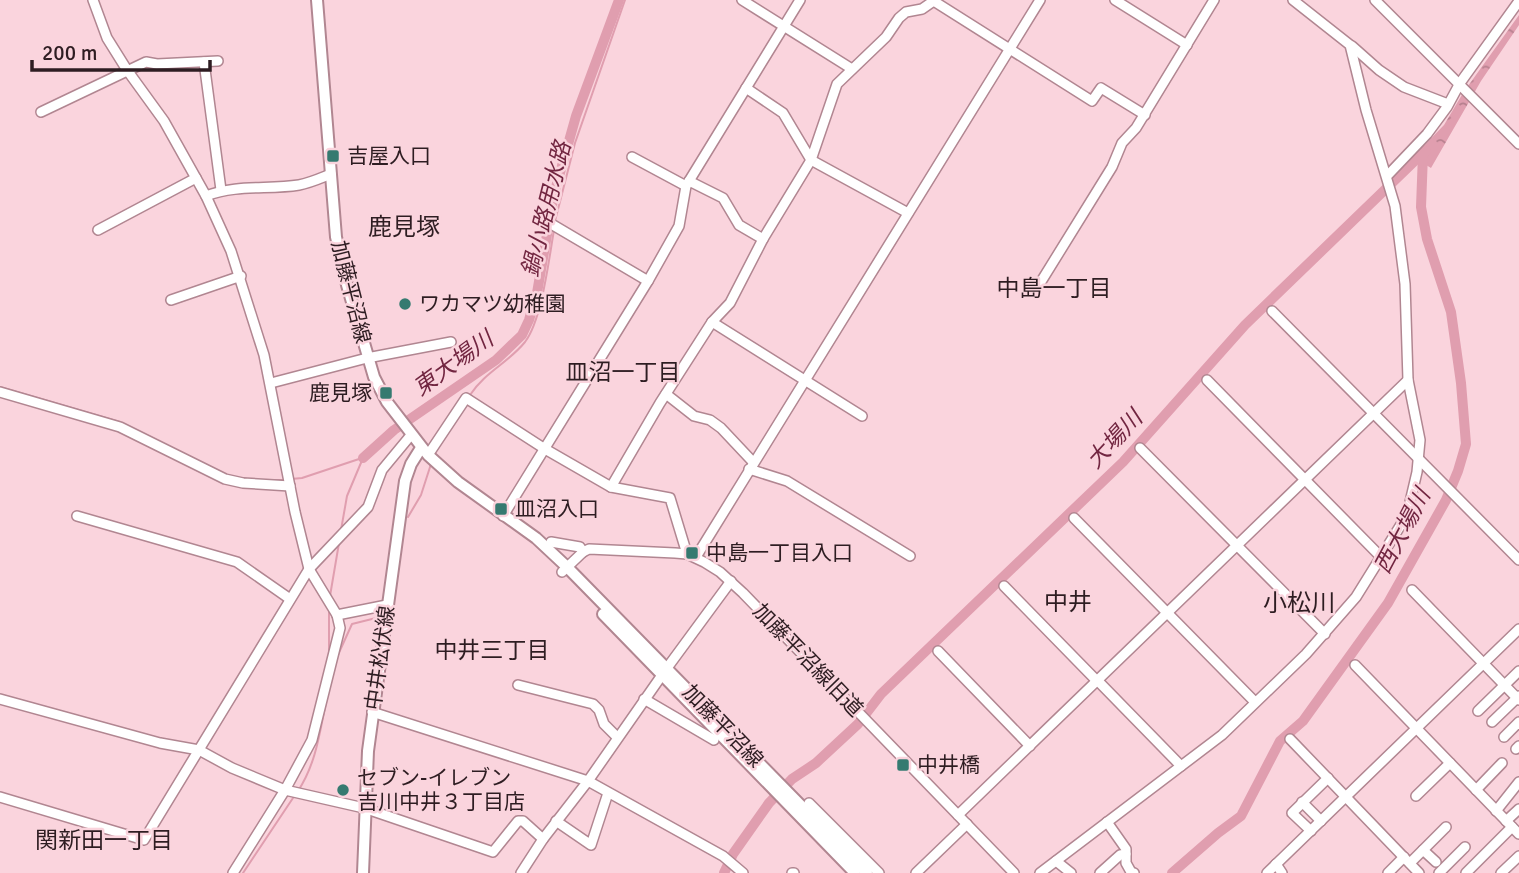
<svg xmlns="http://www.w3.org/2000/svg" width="1519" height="873" font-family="Signika,'Noto Sans JP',sans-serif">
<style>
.water{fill:url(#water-ripples)}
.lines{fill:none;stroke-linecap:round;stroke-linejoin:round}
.stream{stroke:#e09eaf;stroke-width:2}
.river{stroke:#e09eaf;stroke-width:10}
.minor-casing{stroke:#b18691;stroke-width:12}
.major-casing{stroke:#b18691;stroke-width:14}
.minor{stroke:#fff;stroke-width:9}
.major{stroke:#fff;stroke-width:10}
.poi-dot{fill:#357a70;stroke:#fad4dd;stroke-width:2.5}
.labels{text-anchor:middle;stroke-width:5;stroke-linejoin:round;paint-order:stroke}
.poi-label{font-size:21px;fill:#2e1d22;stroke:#fad4dd;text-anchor:start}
.street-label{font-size:21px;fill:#2e1d22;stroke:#fad4dd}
.water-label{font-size:23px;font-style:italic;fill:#722641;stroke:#fad4dd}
.neighbourhood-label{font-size:23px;fill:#2e1d22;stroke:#fad4dd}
.quarter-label{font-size:24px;fill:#2e1d22;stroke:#fad4dd}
</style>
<defs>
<pattern id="water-ripples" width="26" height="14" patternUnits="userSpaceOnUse" patternTransform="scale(1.75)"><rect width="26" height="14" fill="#e09eaf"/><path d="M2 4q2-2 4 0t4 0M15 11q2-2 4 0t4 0" fill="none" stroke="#b6808e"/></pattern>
</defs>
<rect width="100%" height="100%" fill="#fad4dd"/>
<polygon class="water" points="1519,15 1519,25 1481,81 1431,168 1413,157 1444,125 1463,93"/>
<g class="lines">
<g class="stream">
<polyline points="555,221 575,143 625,0"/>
<polyline points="0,387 120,422"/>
<path d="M470,395C485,372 508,363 525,342C542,320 549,258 554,230"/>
<polyline points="291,479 302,478 362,458"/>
<polyline points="256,480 285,480"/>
<polyline points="408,517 421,495 431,464"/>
<polyline points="341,530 347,496 363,458"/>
<polyline points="330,596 339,543"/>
<polyline points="329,655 329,608"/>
<polyline points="337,657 352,624 380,617"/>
<path d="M298,791C317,762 320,730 327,697"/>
<polyline points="243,873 295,795"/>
</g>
<g class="river">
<polyline points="363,458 394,430 496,360 522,335 529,320 537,293 554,194 576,116 619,0"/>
<polyline points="724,873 733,854 769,803 792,779 816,763 858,724 881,694 1123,462 1245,325 1426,150"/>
<polyline points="1172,873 1218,833 1241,816 1280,741 1303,721 1388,603 1446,500 1458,471 1466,444 1461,383 1451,312 1427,239 1421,207 1423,154 1426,151"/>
</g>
<defs>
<g id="minor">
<polyline points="93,0 107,38 127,70 164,121 206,196 231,251 264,355 295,512 309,569 337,615 387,605"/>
<polyline points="742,0 852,69"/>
<polyline points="932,0 1092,101 1101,88 1145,115"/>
<polyline points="1115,0 1187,45"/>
<polyline points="1375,0 1519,144"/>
<polyline points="1352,46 1379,70 1404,87 1448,104"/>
<polyline points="204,62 221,190"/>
<polyline points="746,88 783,113 811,160 908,213"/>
<polyline points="41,112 146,62 157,64 218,61"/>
<polyline points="632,157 686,186"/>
<polyline points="1387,176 1427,134 1447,107 1460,83 1519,1"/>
<polyline points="689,181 723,198 739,225 763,239"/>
<path d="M206,196C237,184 268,190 299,185C310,183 321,178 331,174"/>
<polyline points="553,225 648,281"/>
<polyline points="98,230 196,178"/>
<polyline points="1034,293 1112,167 1122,143 1136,128 1214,0"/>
<polyline points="171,300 241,276"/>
<polyline points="1272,311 1519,560"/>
<polyline points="712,322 862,416"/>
<polyline points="1207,380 1382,558"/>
<polyline points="271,383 367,358 451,342"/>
<polyline points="0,392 120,427 225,479 243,483 290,486"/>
<polyline points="666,394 694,416 710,420 721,428 753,462"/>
<polyline points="1140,448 1325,634"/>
<polyline points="428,455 466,398 545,449 611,487 670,498 687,554"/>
<polyline points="749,469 787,481 910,556"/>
<polyline points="611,487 660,403 712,322 730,303 763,239 811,160 837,84 886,37 899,18 906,12 922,9 932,2"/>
<polyline points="77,516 237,562 290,599"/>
<polyline points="503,516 648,281 679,226 686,186 800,0"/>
<polyline points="1074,518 1255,702"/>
<polyline points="551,542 580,547 583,552"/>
<polyline points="696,557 1040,0"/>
<polyline points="562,572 583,552 589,549 675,553 687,554 704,562 720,572 743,593 1014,873"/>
<polyline points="1004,586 1096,680"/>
<polyline points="1412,590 1519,700"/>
<polyline points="938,651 1030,746"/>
<polyline points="1355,665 1519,834"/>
<polyline points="667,668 731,581"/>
<polyline points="1097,680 1181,766"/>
<polyline points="518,685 593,704 599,710 604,724 617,737"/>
<polyline points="0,699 160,743 199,750 232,768 285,790 364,808 493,852 518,821 523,821 543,839"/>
<polyline points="644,699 714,740"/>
<polyline points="1478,711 1519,671"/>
<polyline points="372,712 588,781 723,856 743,873"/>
<polyline points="1492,722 1519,696"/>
<polyline points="1504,737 1519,722"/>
<polyline points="1290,739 1419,873"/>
<polyline points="1516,749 1519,746"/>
<polyline points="1476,790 1502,763"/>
<polyline points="1416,796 1450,763"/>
<polyline points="0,797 144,840 309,569 368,507 382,470 411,435"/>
<polyline points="1302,802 1321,821"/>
<polyline points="809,803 879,873"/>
<polyline points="1496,811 1519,782"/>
<polyline points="958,815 1408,380"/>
<polyline points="556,821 591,845 608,793"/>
<polyline points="1506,821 1519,809"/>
<polyline points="1107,822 1126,849 1126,863 1131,872 1134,873"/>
<polyline points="1311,831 1292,813 1328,778"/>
<polyline points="1423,850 1436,862"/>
<polyline points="1056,861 1071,873"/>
<polyline points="1410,863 1446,827"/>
<polyline points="1276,864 1282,873"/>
<polyline points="233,873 285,790 312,740 340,628 337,615"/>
<polyline points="521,873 543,839 588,781 662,675"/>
<polyline points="792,873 794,873"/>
<polyline points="916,873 967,824"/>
<polyline points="1040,873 1222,735 1306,654 1356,597 1407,515 1417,472 1420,440 1408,380 1405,284 1395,206 1366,110 1350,45 1293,0"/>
<polyline points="1100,873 1120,855 1126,854"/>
<polyline points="1267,873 1519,629"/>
<polyline points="1388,873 1404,857"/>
<polyline points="1439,873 1465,847"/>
<polyline points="1466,873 1512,827"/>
<polyline points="1501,873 1519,856"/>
</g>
<g id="major">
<polyline points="317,0 336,237 347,285 374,377 387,402 428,455 458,482 536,538 567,567 867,873"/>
<polyline points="603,614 855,873"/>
<polyline points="363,873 368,751 405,481 411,464 421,448"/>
</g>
</defs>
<use href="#minor" class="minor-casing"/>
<use href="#major" class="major-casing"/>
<use href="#minor" class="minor"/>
<use href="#major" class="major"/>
</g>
<g class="poi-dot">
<rect x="326" y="149" width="14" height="14" rx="3.5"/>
<circle cx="405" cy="304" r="7"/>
<rect x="379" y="386" width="14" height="14" rx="3.5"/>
<rect x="494" y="502" width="14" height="14" rx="3.5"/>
<rect x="685" y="546" width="14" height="14" rx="3.5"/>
<rect x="896" y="758" width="14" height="14" rx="3.5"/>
<circle cx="343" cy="790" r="7"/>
</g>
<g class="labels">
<g class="poi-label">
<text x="347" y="163">吉屋入口</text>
<text x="419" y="311">ワカマツ幼稚園</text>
<text x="372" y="400" text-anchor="end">鹿見塚</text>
<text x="515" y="516">皿沼入口</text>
<text x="706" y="560">中島一丁目入口</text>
<text x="917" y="772">中井橋</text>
<text x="357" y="785">セブン-イレブン<tspan x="357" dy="24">吉川中井３丁目店</tspan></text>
</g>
<g class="street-label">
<text transform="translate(351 292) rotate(76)" y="7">加藤平沼線</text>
<text transform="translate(380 658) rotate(-82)" y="7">中井松伏線</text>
<text transform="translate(808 660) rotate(46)" y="7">加藤平沼線旧道</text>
<text transform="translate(723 726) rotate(46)" y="7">加藤平沼線</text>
</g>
<g class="water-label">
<text transform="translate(546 209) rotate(-76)" y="8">鍋小路用水路</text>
<text transform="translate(453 363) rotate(-36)" y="8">東大場川</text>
<text transform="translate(1114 439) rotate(-47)" y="8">大場川</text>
<text transform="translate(1402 531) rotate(-62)" y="8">西大場川</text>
</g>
<g class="neighbourhood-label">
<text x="1054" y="296">中島一丁目</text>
<text x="623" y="380">皿沼一丁目</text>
<text x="492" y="658">中井三丁目</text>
<text x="104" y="848">関新田一丁目</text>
</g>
<g class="quarter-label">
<text x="404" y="235">鹿見塚</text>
<text x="1068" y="610">中井</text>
<text x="1299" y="611">小松川</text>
</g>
</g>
<path d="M32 60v10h178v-10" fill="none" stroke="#2e1d22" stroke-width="3.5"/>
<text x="42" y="60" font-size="21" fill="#2e1d22" stroke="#fad4dd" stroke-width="5" paint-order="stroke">200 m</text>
</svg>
